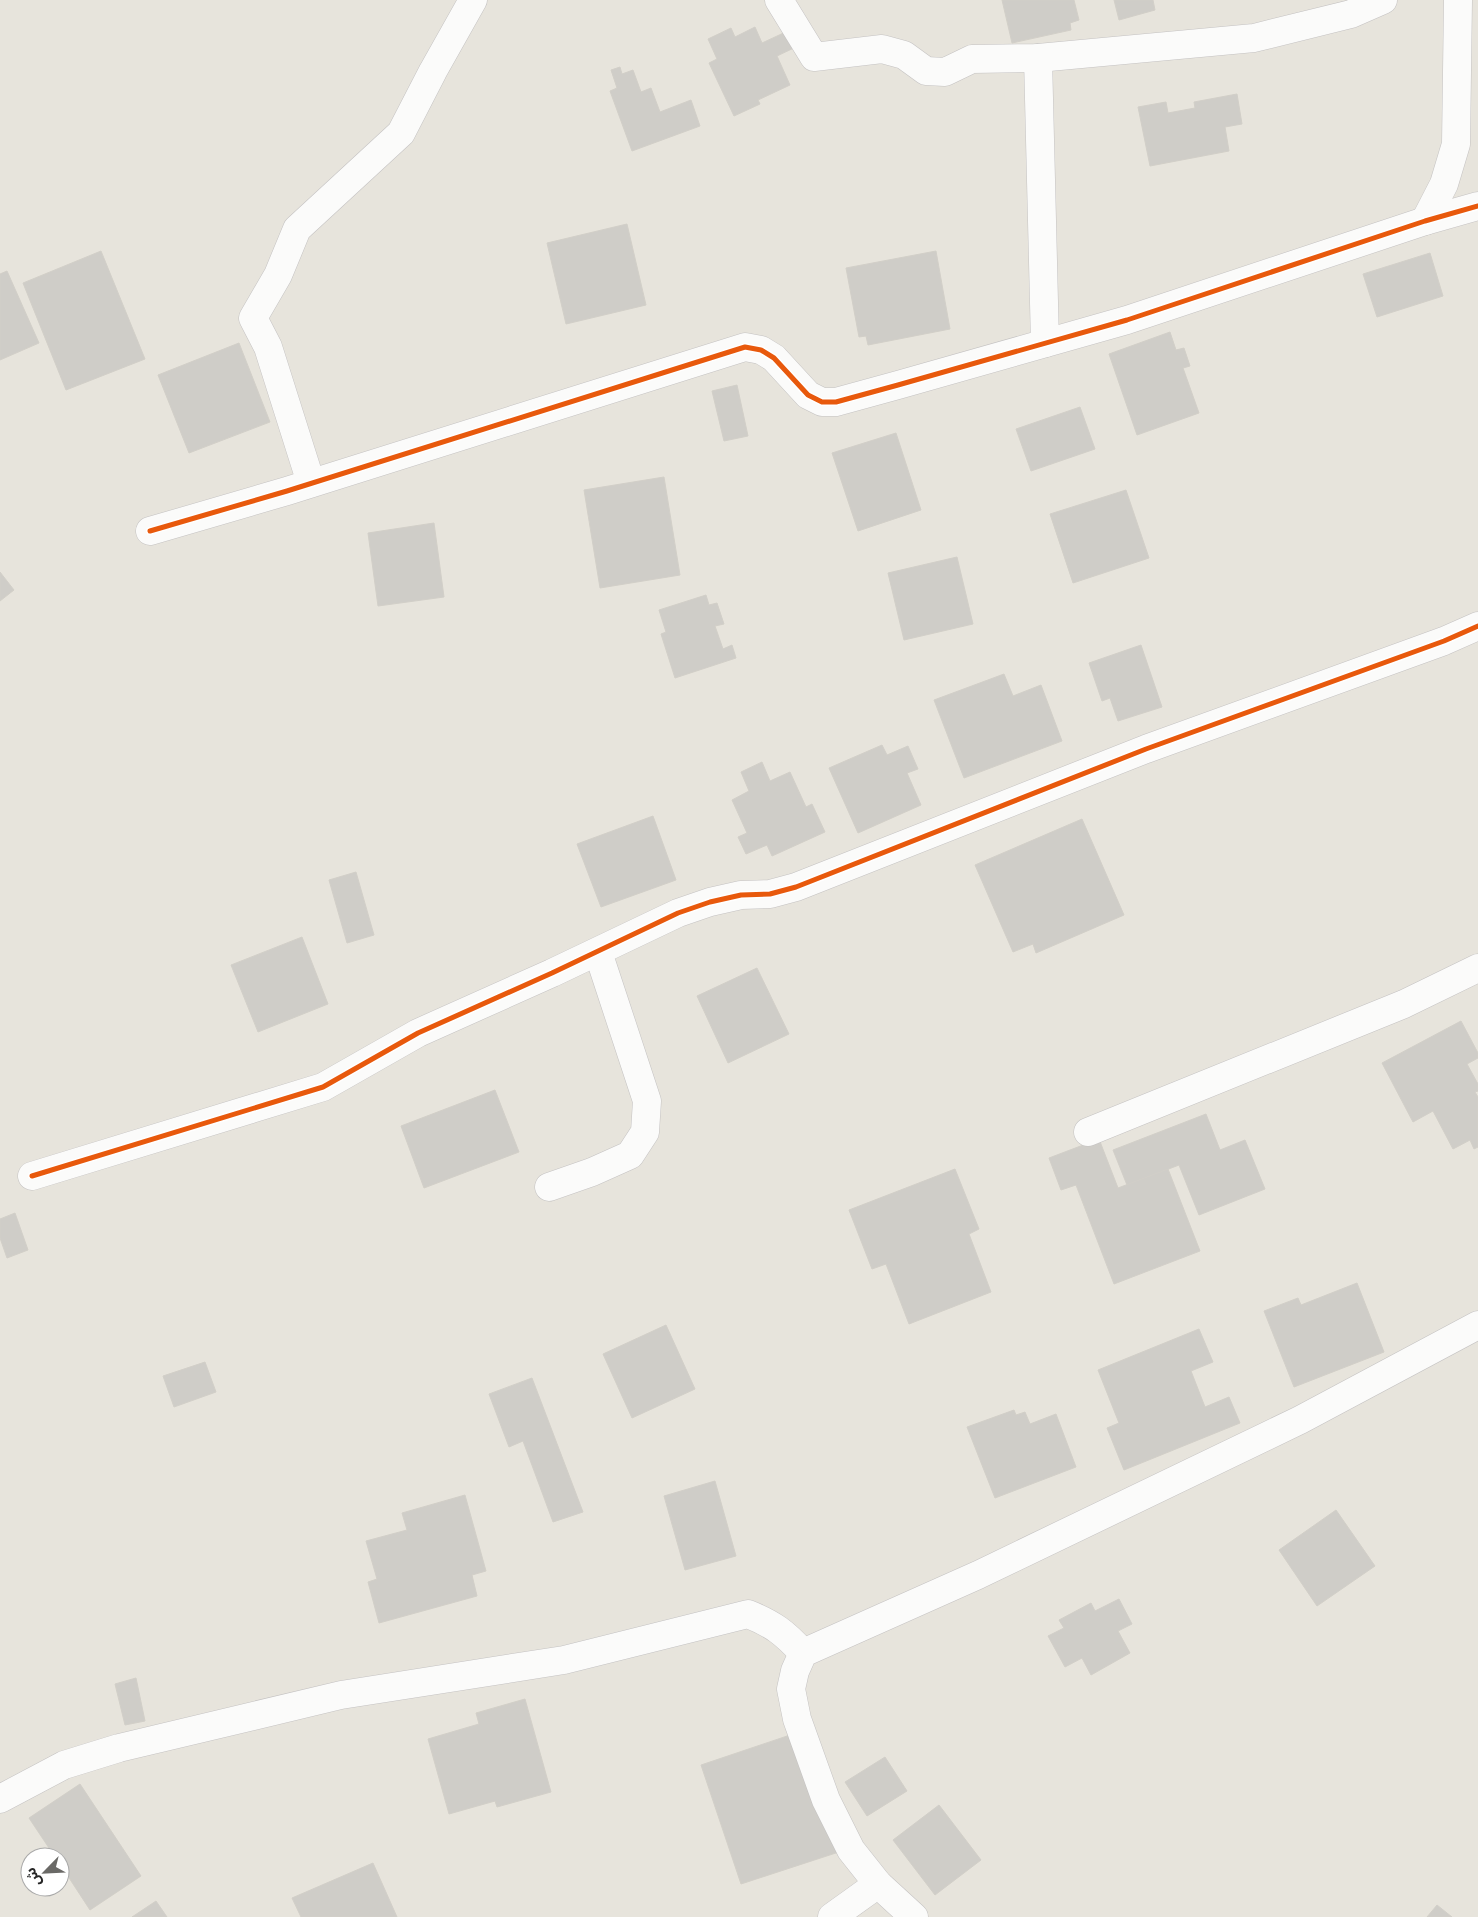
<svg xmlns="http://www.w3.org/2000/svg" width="1478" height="1917" font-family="'Asap Condensed','Noto Sans Arabic',sans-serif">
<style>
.building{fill:#cfcdc8;stroke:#d2cfc8}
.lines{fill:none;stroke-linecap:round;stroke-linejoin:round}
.minor-casing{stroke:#c4c2c2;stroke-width:29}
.minor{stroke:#fbfbfa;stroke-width:28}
.cycleway-casing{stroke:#fff;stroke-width:8}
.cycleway{stroke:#e8590c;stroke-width:5}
</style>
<rect width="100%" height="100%" fill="#e7e4dc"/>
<g class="building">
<polygon points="1002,0 1074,0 1079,20 1070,23 1071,30 1012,43"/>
<polygon points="1114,0 1153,0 1155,10 1119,20"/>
<polygon points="755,27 762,43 790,30 798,46 777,56 790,85 758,100 760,104 734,116 709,63 717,59 708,39 731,28 735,37"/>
<polygon points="620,67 622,74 633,70 641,92 651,88 660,112 691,100 700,126 632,151 610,91 617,88 611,70"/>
<polygon points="1237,94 1242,124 1225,127 1229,151 1150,166 1138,107 1166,102 1168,113 1195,108 1194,102"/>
<polygon points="627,224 646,305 566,324 547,243"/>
<polygon points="101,251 145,359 66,390 23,283"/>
<polygon points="936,251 950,329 868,345 866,336 859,337 846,268"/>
<polygon points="1430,253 1443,296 1377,317 1363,274"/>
<polygon points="7,271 39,343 0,360 0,274"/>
<polygon points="1170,332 1176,350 1184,348 1190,366 1183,368 1199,413 1137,435 1109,354"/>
<polygon points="239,343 270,422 189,453 158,375"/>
<polygon points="737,385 748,436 724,441 712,391"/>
<polygon points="1080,407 1095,449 1031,471 1016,429"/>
<polygon points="896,433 921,510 858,531 832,453"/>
<polygon points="664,477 680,575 600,588 584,490"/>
<polygon points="1126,490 1149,558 1073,583 1050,514"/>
<polygon points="434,523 444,597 378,606 368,533"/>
<polygon points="957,557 973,624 904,640 888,573"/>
<polygon points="0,572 14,590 0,601"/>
<polygon points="706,595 709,605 717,603 724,624 715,626 723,649 732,645 736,658 675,678 661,634 666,632 659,610"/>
<polygon points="1141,645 1162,707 1118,721 1110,698 1102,701 1089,663"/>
<polygon points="1004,674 1013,696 1041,685 1062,741 964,778 934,700"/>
<polygon points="882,745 887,755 908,746 918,769 907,773 921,805 858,833 829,768"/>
<polygon points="762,762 770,781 790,772 806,807 812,804 825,832 772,856 767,845 746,854 738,837 747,833 732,800 749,791 741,772"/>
<polygon points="653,816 676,880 601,907 577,844"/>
<polygon points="1082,819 1124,915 1036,953 1033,944 1013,952 975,865"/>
<polygon points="356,872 374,935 347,943 329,880"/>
<polygon points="302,937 328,1004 258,1032 231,965"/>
<polygon points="757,968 789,1034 728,1063 697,996"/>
<polygon points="1461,1021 1478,1053 1478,1058 1467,1064 1478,1084 1478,1091 1475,1092 1478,1097 1478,1147 1474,1149 1470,1140 1453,1149 1433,1111 1413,1122 1382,1063"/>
<polygon points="495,1090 519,1152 424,1188 401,1126"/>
<polygon points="1206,1114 1220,1150 1245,1140 1265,1189 1199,1215 1179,1165 1127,1185 1113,1150"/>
<polygon points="1099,1139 1118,1188 1168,1169 1200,1251 1114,1284 1076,1185 1061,1190 1049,1158"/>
<polygon points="955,1169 979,1229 969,1234 991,1292 909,1324 886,1264 872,1269 849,1210"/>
<polygon points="15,1213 28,1250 7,1258 0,1238 0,1219"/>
<polygon points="1357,1283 1384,1352 1294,1387 1264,1311 1298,1298 1301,1305"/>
<polygon points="666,1325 695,1389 632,1418 603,1354"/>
<polygon points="1199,1329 1213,1362 1191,1371 1205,1407 1229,1397 1240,1423 1124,1470 1107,1428 1119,1423 1098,1370"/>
<polygon points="205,1362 216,1392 174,1407 163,1376"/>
<polygon points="532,1378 583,1512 553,1522 523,1441 509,1447 489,1394"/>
<polygon points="1014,1410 1016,1415 1025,1412 1030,1424 1056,1414 1076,1467 995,1498 967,1427"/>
<polygon points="715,1481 736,1556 685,1570 664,1496"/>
<polygon points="465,1495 486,1571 472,1575 477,1596 379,1623 368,1582 377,1579 366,1541 407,1530 402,1513"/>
<polygon points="1336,1510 1375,1566 1317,1606 1279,1550"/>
<polygon points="1119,1599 1132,1624 1118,1631 1130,1653 1091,1675 1082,1658 1065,1667 1048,1636 1064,1628 1059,1620 1091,1603 1095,1611"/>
<polygon points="136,1678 145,1721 125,1725 115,1684"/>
<polygon points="525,1699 551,1792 497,1807 495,1801 449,1814 428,1739 479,1724 476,1713"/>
<polygon points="805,1730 845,1850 741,1884 701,1765"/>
<polygon points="885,1757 907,1791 867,1816 845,1782"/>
<polygon points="80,1784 141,1876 90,1910 60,1864 60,1857 55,1857 29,1818"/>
<polygon points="939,1805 981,1860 935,1895 893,1840"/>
<polygon points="373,1863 397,1917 301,1917 292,1898"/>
<polygon points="156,1901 167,1917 132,1917"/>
<polygon points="1437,1905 1452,1917 1427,1917"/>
</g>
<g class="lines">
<defs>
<g id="minor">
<polyline points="779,0 814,57 882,49 904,55 926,71 945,72 972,59 1038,58 1254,38 1351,14 1383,0"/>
<polyline points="1038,58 1045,343"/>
<polyline points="1425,221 1444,184 1456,144 1458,0"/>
<polyline points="311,483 268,347 253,318 278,275 297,229 401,133 433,71 473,0"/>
<polyline points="150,531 287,491 745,347 761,350 774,358 808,395 822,402 836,402 898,385 1127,320 1425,221 1478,206"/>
<polyline points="1088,1132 1404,1004 1478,968"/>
<polyline points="32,1176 323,1087 418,1033 552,973 678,913 710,902 741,895 770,894 796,887 1146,749 1444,641 1478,626"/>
<polyline points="549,1187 592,1172 630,1155 645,1132 647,1101 598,952"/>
<path d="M0,1799L64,1765L119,1748L341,1695L564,1660L748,1614C773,1624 785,1633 803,1653"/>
<polyline points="832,1917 878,1884"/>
<polyline points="914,1917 878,1884 851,1850 826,1800 797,1719 791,1689 795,1671 803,1653 978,1575 1300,1420 1478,1325"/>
</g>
</defs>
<use href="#minor" class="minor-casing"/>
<use href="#minor" class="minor"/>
<defs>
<g id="cycleway">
<polyline points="150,531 287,491 745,347 761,350 774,358 808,395 822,402 836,402 898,385 1127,320 1425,221 1478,206"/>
<polyline points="32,1176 323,1087 418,1033 552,973 678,913 710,902 741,895 770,894 796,887 1146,749 1444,641 1478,626"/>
</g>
</defs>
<use href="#cycleway" class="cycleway-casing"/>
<use href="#cycleway" class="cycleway"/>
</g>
<g transform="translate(45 1872) rotate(246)"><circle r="24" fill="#ffffff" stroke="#a9a9a9"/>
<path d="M0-4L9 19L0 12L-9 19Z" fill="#6a6966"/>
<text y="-8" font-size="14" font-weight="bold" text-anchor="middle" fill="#272727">ش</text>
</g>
</svg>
